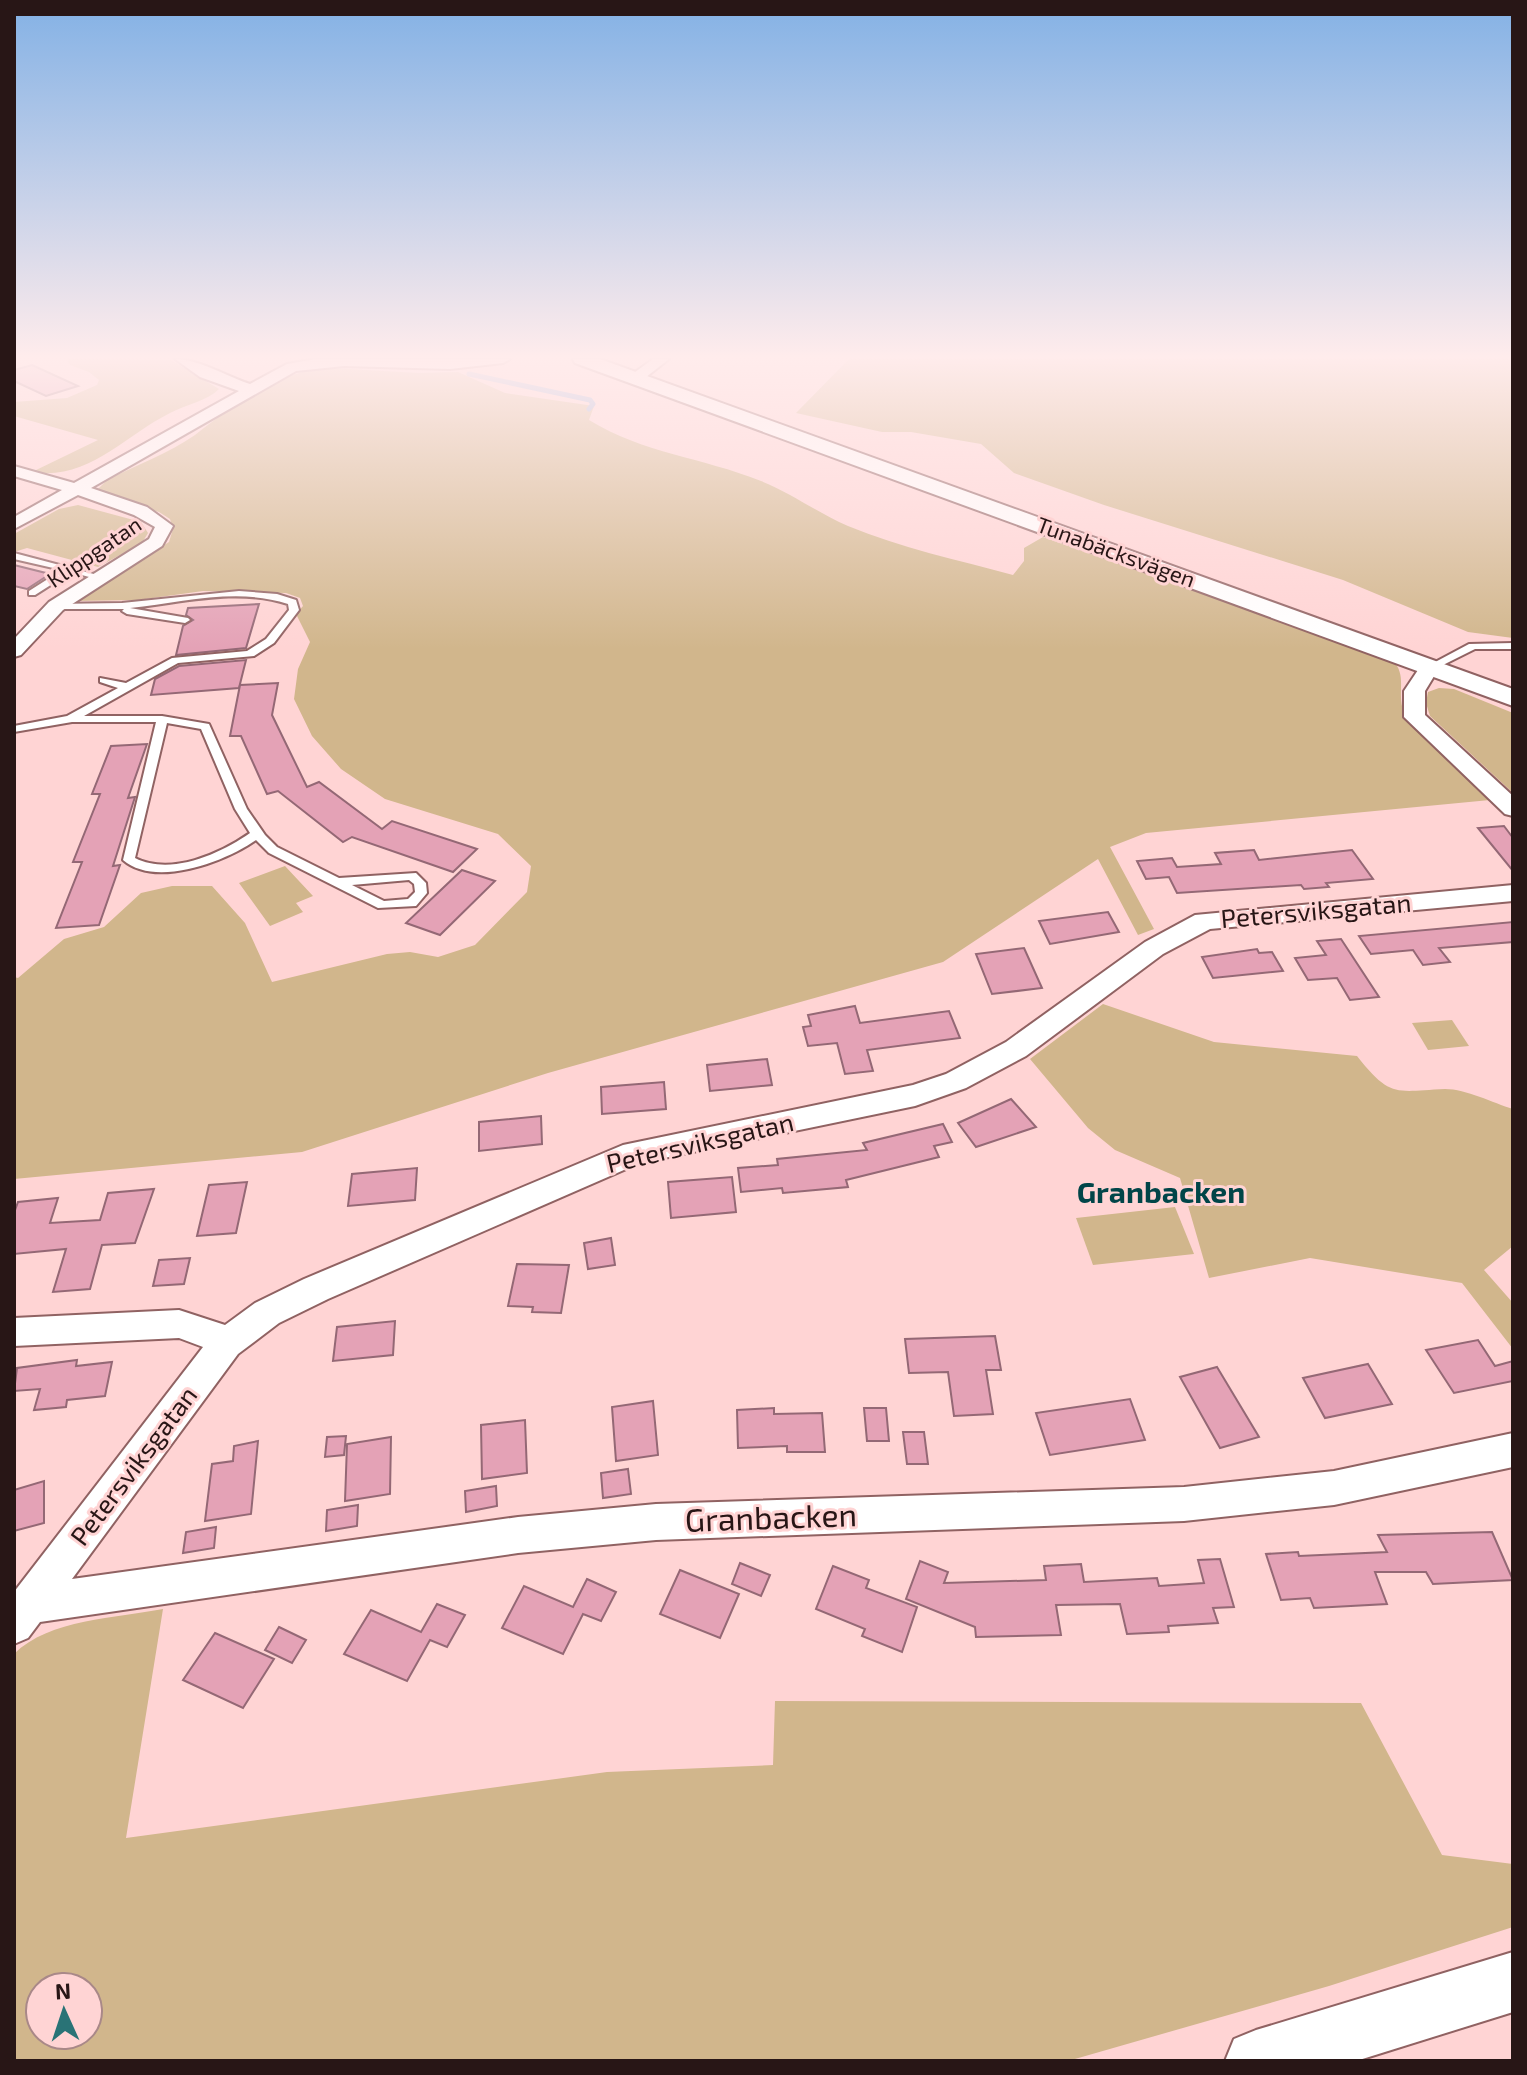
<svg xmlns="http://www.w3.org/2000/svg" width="1527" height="2075" font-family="'Exo 2',sans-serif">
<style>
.green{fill:#d1b68c;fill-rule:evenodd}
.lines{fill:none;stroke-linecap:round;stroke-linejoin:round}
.stream{stroke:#8cade0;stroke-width:5}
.building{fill:#e4a2b6;stroke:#946875;stroke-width:2}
.service-casing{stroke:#906262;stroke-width:4}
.minor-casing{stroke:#906262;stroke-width:4}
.tertiary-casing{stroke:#906262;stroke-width:4}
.service{fill:#fff;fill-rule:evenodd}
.minor{fill:#fff;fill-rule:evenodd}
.tertiary{fill:#fff;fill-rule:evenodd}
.labels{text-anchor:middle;stroke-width:6;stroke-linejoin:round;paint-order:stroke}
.far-street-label{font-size:22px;fill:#281616;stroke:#ffd4d4}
.street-label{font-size:26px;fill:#281616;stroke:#ffd4d4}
.quarter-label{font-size:30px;font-weight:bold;fill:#014548;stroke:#ffd4d4}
.near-street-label{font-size:32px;fill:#281616;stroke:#ffd4d4}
</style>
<rect width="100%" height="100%" fill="#ffd4d4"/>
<g class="green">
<path d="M67,359L171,360L219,389C207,401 185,405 170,413C124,436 88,481 32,472L98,440L14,416V402L67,398L97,385L99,380L89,372L70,365Z"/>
<polygon points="849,359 1513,359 1513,638 1468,632 1343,580 1104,505 1014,473 981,444 911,432 882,432 796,413"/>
<path d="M330,368L419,373L458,372L505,393L594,406L589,420C645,454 701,457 761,481C791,493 818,513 848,526C901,548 958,560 1013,575L1024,561V548L1043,537L1393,661C1410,678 1392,697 1409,723L1490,800L1146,833L1110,847L1154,929L1138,935L1098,859L943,962L548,1073L302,1152L14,1179V977L18,978L64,939L104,927L141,893L172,886H212L245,923L272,982L387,954L410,952L438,957L475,945L527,892L531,866L498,834L385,799L341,769L312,736L294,699L298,669L310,642L296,614L303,606L300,598L286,593L203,591L138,600L74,601L169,542L173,529L170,519L159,512L104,496L98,489L107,480C135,466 169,453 195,435C233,406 281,369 330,368Z"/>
<polygon points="78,505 141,522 148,533 142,543 98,567 27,548 14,552 14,534 59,509"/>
<polygon points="1439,688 1454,689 1513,713 1513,793 1430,716 1426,703 1428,692"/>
<polygon points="285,866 313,896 296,903 303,912 270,926 239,883"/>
<path d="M1103,1004L1214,1042L1357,1056C1391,1099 1396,1091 1445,1089C1466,1089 1493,1103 1513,1109V1246L1484,1270L1513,1303V1349L1462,1283L1310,1258L1209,1278L1180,1178L1115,1150L1088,1128L1030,1059Z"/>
<polygon points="1452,1020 1469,1046 1428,1050 1412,1023"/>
<polygon points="1175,1207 1194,1254 1093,1265 1076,1218"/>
<path d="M163,1609L126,1838L607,1772L773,1765L775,1701L1361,1703L1442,1855L1513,1864V1927L1329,1986L1068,2061H14V1654C49,1619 117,1618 163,1609ZM40,1987H88V2035H40Z"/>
</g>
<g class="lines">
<polyline class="stream" points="469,374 590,400 593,404 589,409"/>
</g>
<g class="building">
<polygon points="32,365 78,386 46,396 14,381 14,370"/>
<polygon points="14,565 50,574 27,589 14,586"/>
<polygon points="259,604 246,648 176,655 183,626 193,620 186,615 188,608"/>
<polygon points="246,660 239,688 151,695 155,679 179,666"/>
<polygon points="278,683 272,715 307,787 319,782 382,829 392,821 477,849 453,872 352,837 343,842 278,791 267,794 241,736 230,736 240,685"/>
<polygon points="147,744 128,798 135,797 113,866 120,865 99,925 56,928 82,862 73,862 100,794 92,794 111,746"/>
<polygon points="1504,826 1513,838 1513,871 1478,828"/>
<polygon points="1254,850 1259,860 1352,850 1373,879 1326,883 1329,887 1304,889 1301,885 1177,893 1169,877 1146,879 1137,861 1172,858 1177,867 1221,864 1215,853"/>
<polygon points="462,870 495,881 440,935 406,923"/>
<polygon points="1108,912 1119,932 1050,944 1039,921"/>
<polygon points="1513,922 1513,942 1439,948 1450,962 1423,965 1413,950 1371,954 1359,936"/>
<polygon points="1341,939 1379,997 1350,1000 1337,978 1308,980 1295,958 1326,955 1317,941"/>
<polygon points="1024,948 1042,988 992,994 976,954"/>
<polygon points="1257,949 1259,953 1272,952 1283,971 1213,978 1202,957"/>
<polygon points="855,1006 860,1023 949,1011 960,1038 867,1050 873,1071 845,1074 837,1043 808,1046 803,1027 811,1026 808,1015"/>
<polygon points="767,1059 772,1085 710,1091 707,1065"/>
<polygon points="664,1082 666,1109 602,1114 601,1087"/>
<polygon points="1011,1099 1036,1127 976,1147 958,1123"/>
<polygon points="541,1116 542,1144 479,1151 479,1122"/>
<polygon points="943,1124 952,1142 934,1146 939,1157 846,1180 848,1187 783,1193 782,1188 741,1192 738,1168 778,1165 777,1159 867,1150 863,1143"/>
<polygon points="417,1168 415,1200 348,1206 352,1174"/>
<polygon points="732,1177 736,1212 671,1218 668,1182"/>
<polygon points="247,1182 236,1233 197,1236 209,1185"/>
<polygon points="154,1189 135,1243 102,1245 90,1289 53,1292 66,1249 14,1254 14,1213 18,1202 58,1198 50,1223 100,1220 108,1193"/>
<polygon points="611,1238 615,1265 588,1269 584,1243"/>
<polygon points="190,1258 184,1284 153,1286 159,1260"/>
<polygon points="517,1264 569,1265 561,1313 532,1312 533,1307 508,1306"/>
<polygon points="395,1321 393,1355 333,1361 337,1327"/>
<polygon points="995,1336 1001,1370 986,1370 993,1414 954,1416 948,1372 909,1373 905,1339"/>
<polygon points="1478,1340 1495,1366 1513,1361 1513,1381 1454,1393 1426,1350"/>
<polygon points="77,1360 76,1366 112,1362 105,1396 67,1400 66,1407 34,1410 40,1389 14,1391 17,1368"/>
<polygon points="1368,1364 1392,1404 1325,1418 1303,1378"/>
<polygon points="1217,1367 1259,1437 1220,1448 1180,1377"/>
<polygon points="1130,1399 1145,1440 1050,1455 1036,1413"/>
<polygon points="653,1401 658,1455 616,1461 612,1407"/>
<polygon points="774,1408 774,1414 822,1413 825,1452 787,1452 787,1446 738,1448 737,1410"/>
<polygon points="864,1408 886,1408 889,1441 867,1441"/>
<polygon points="525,1420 527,1473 482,1479 481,1425"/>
<polygon points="903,1432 924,1432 928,1464 907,1464"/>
<polygon points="346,1436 344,1455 325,1457 327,1437"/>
<polygon points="391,1437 390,1494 345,1501 347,1444"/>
<polygon points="258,1441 251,1514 205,1521 212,1464 233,1461 234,1446"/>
<polygon points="628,1469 631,1494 603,1498 601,1473"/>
<polygon points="44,1481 44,1523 14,1531 14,1490"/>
<polygon points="496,1486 497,1506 466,1512 465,1491"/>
<polygon points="358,1505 357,1526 326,1531 327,1510"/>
<polygon points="216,1527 214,1548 183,1553 186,1532"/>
<polygon points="1492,1532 1513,1580 1433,1584 1426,1572 1375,1572 1387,1604 1314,1608 1310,1598 1281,1600 1266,1554 1298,1552 1299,1556 1387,1552 1378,1535"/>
<polygon points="1220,1559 1234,1607 1213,1608 1218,1623 1168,1626 1169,1632 1127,1634 1120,1604 1056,1605 1061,1635 976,1637 975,1627 906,1599 920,1561 948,1572 944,1583 1046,1580 1044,1566 1081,1564 1084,1582 1157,1578 1159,1586 1204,1583 1198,1560"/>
<polygon points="740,1563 770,1575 761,1596 732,1584"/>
<polygon points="833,1566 869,1580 866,1588 917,1607 902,1652 862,1636 865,1629 816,1609"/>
<polygon points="680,1570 739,1594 720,1638 660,1614"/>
<polygon points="587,1579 616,1592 601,1621 583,1614 563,1654 502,1628 524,1586 573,1607"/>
<polygon points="437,1604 465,1615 447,1647 430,1640 407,1681 344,1654 371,1610 421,1632"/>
<polygon points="279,1627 306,1640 292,1663 265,1650"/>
<polygon points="215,1633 274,1659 243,1708 183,1680"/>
</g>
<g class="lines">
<defs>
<g id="service">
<polygon points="14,553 105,577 100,580 71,572 35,595 29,595 29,591 62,570 14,559"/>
<path d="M239,591L277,594L296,600L299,610L274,643L254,656L178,663L84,716H162L209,724L247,809L265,835L277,847L339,878L416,873L426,883L427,893L416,906L378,908L269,853L256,840C225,862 155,888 123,860L156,722H72L14,732V726L67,716L118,688L100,682V678L126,683L172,658L247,651L266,639L289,610L288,604C236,587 182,603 130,608L188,618L190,620L185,623L127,614L122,611L124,609H56L51,606L53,604L122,603ZM167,723L201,729L235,809L250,833C220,854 171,876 135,858ZM409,880L414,884L415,892L408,899L384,901L352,885Z"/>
<polygon points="1513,643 1513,649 1475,649 1433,670 1425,670 1424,668 1469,644"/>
</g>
<g id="minor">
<path d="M175,359C198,359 226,376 250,384L287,364L316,359H510L503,363L450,369L344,366L296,371L91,488L147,507L173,526L162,546L63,610L21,655L14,657V639L49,602L149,539L155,527L134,515L78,495L14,529V517L62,490L14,476V466L74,483L239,391L200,377Z"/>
<polygon points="653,359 669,359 641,381 631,381 631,375"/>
<polygon points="1429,662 1439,668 1425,691 1425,715 1513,796 1513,816 1505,814 1404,717 1404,691 1422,664"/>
<polygon points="1513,885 1513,901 1210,929 1163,954 1026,1056 966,1088 915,1106 640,1163 328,1299 279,1323 238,1354 72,1579 518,1517 656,1504 1184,1487 1334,1471 1513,1433 1513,1467 1334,1505 1184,1521 656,1540 518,1553 40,1622 28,1638 14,1644 14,1592 203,1347 179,1338 14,1346 14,1318 179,1310 225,1325 255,1303 304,1279 623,1145 913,1085 946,1074 1006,1042 1145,942 1195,915"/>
</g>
<g id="tertiary">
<polygon points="573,359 600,359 1513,689 1513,706 575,363"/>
<polygon points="1513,1952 1513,2012 1356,2061 1225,2061 1234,2039 1256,2030"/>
</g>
</defs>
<use href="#service" class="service-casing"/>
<use href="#minor" class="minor-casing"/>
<use href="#tertiary" class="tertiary-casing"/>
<use href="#service" class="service"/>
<use href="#minor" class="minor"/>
<use href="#tertiary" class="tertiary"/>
</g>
<linearGradient id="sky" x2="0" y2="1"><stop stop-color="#83b1e5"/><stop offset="0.55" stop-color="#ffecec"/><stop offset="1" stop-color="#ffecec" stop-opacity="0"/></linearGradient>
<rect width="1527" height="649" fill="url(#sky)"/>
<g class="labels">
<g class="far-street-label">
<text transform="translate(94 552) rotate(-34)" y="8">Klippgatan</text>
<text transform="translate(1116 552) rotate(20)" y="8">Tunabäcksvägen</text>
</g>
<g class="street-label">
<text transform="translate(1316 911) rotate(-5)" y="9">Petersviksgatan</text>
<text transform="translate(700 1143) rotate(-13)" y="9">Petersviksgatan</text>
<text transform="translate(134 1466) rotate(-53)" y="9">Petersviksgatan</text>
</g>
<g class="quarter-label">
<text x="1161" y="1203">Granbacken</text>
</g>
<g class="near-street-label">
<text transform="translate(771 1518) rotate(-2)" y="11">Granbacken</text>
</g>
</g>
<rect width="1527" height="2075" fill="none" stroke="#281616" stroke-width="32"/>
<g transform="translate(64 2011) rotate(357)"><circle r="38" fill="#ffd4d4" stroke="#a98888" stroke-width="2"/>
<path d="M0-6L14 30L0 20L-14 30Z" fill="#297376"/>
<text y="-12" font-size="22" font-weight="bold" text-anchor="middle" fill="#281616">N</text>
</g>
</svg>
